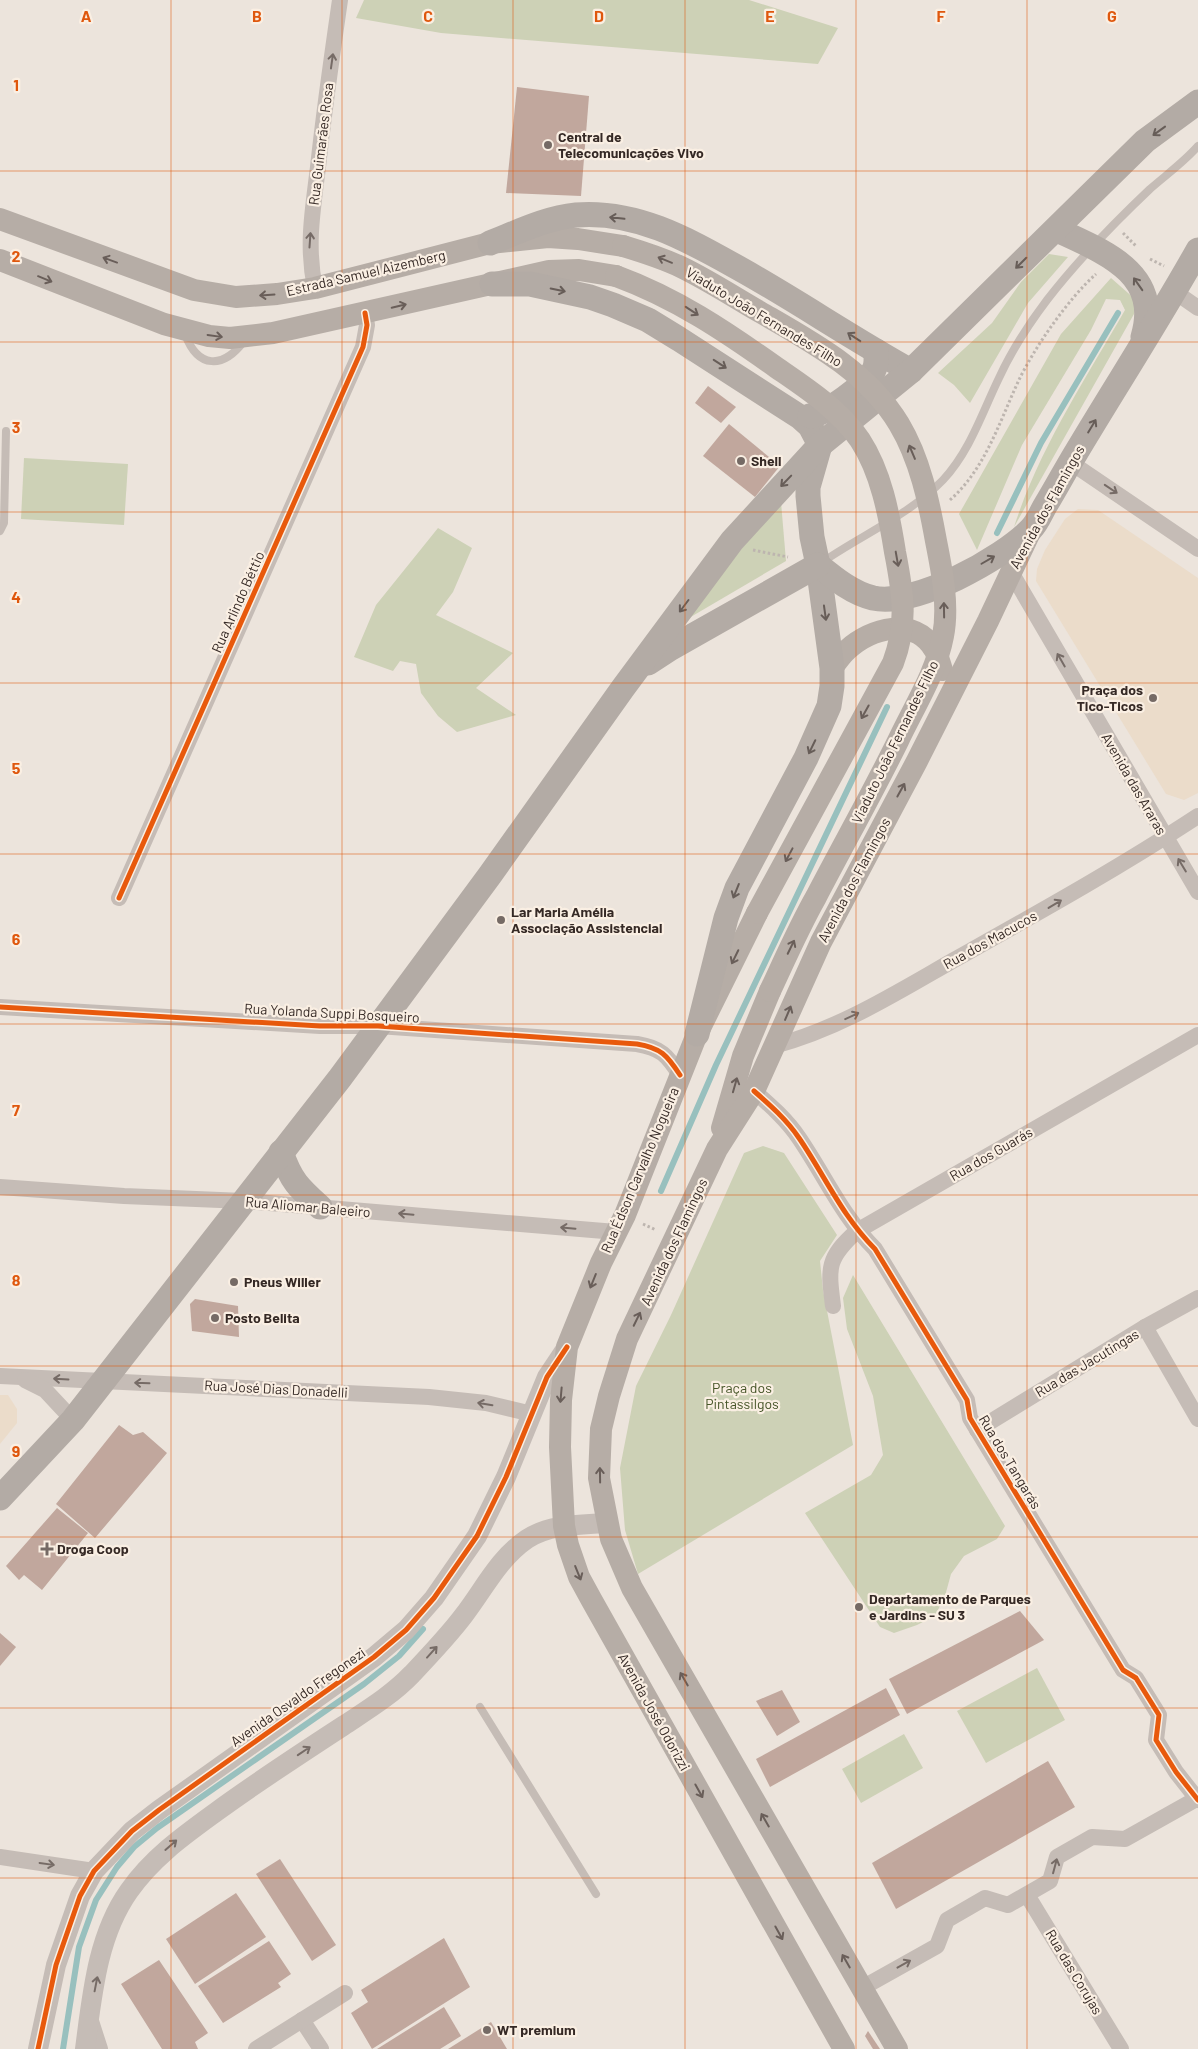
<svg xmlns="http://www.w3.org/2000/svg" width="1198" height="2049" font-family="Barlow,sans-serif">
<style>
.green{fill:#cdd1b6}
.plaza{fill:#ebdcca}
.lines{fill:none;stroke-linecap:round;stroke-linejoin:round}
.stream{stroke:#98c0be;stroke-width:6}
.building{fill:#c1a79d}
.path{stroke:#bdb5af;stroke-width:3;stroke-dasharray:2.5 2.5;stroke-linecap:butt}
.service{stroke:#c5bcb6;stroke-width:8}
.minor{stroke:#c5bcb6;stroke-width:16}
.tertiary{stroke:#c5bcb6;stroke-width:20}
.secondary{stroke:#b6ada6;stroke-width:22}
.primary{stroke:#b3aba5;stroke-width:25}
.secondary-bridge{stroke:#b6ada6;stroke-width:22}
.cycleway-casing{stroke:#faefe3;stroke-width:8}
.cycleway{stroke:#e8590c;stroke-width:5}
.oneway{stroke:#766b66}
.oneway2{stroke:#675d58}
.oneway3{stroke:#695e59}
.grid{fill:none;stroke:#df570d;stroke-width:1;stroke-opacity:0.55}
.poi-dot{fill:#756a65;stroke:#faefe3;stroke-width:2}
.labels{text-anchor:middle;stroke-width:4.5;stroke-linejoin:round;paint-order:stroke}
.poi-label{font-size:14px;font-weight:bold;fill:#352925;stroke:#faefe3;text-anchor:start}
.street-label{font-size:14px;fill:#352925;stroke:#faefe3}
.park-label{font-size:14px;fill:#455427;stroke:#faefe3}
.grid-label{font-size:16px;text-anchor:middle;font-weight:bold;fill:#df570d;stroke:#faefe3;stroke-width:4.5;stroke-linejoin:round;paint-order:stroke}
</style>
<rect width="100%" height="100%" fill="#ece4dc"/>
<g class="green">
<polygon points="364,0 749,0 838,28 818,64 441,33 356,18"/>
<polygon points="1049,254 1068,257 1028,303 970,403 954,385 938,373 992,323 1021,282"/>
<path d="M1111,278L1136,300L1134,314L1014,527C1039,449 1085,380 1125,310L1120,300L1106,299L1091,330L1022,445L977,550L959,514L1061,334Z"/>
<polygon points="24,458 128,464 124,525 21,519"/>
<polygon points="781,502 786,561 677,625"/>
<polygon points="438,528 472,548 453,592 436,615 513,653 476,688 516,715 457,732 438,716 421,693 416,664 400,661 393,671 354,657 376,605"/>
<polygon points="763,1146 784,1153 837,1235 820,1261 823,1290 853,1445 638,1574 625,1530 620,1468 636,1386 671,1315 744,1153"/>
<polygon points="853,1275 1005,1526 997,1539 964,1556 951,1574 945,1596 935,1616 917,1625 894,1633 880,1627 805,1513 871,1475 883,1455 873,1396 847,1329 843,1298"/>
<polygon points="1037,1668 1065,1720 986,1763 957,1711"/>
<polygon points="904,1734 923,1768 861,1803 842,1769"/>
</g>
<g class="plaza">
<polygon points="1078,509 1098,510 1198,578 1198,793 1184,800 1166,794 1036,581 1037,569 1045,550 1065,519"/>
<polygon points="0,1395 8,1395 17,1409 17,1423 0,1444"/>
</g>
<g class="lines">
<g class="stream">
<polyline points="997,533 1041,443 1118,313"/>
<polyline points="661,1191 716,1065 887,707"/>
<polyline points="63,2049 79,1947 96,1900 117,1867 134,1847 157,1828 364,1684 399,1656 423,1629"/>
</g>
</g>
<g class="building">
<polygon points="517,87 589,96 581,196 506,193"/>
<polygon points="708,386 736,407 721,423 695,403"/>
<polygon points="729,424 780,466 755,497 703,456"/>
<polygon points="195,1299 238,1306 239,1337 192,1331 190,1304"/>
<polygon points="119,1425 133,1435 143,1432 167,1453 95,1538 56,1504"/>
<polygon points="57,1508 88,1533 42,1590 24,1575 19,1580 6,1566"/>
<polygon points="1020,1611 1044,1640 907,1714 889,1679"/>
<polygon points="0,1633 16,1647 0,1666"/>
<polygon points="886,1688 900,1715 770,1787 756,1759"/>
<polygon points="782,1690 800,1722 777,1736 756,1701"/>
<polygon points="1048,1761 1075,1807 896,1909 872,1863"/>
<polygon points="280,1859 336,1945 312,1961 256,1874"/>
<polygon points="236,1893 266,1937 195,1984 166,1939"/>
<polygon points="444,1938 470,1987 372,2049 351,2013 368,2002 361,1990"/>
<polygon points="269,1941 291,1974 278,1983 281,1987 223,2023 198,1986"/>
<polygon points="159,1960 208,2033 195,2042 198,2049 162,2049 121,1984"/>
<polygon points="444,2007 461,2036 440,2049 377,2049"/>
<polygon points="491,2022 507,2049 448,2049"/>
<polygon points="868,2031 880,2049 873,2049 865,2036"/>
</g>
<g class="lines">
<g class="path">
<polyline points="1123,233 1136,246"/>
<polyline points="1150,259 1164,266"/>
<path d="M950,500C985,469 999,423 1018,382C1034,348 1068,299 1096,274"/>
<polyline points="753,550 788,557"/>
<polyline points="643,1224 656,1230"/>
</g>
<g class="service">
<path d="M185,334C198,369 223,369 244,341"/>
<polyline points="0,531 4,523 6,431"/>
<path d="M821,563C861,535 908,516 943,480C970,451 982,413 999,378C1012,350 1028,325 1047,300C1078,260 1113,224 1150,189C1166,175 1184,162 1198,146"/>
<polyline points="480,1707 596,1894"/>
</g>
<g class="minor">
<path d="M315,288C306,245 313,209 318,167C324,111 332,55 340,0"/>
<polyline points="1175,292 1198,308"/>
<polyline points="1070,462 1198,549"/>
<polyline points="1011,572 1198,892"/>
<polyline points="119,898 363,347 367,325 365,313"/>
<path d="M0,1007L320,1026H378L637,1044C661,1048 667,1055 680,1075"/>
<path d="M774,1046C839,1029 896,993 954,960C1036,914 1119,868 1198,816"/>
<path d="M754,1091C770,1105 787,1120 799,1138C825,1176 842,1216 875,1249L967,1400L970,1418L1123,1670L1136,1678L1159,1715L1156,1740L1176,1772L1198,1800"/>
<polyline points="0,1187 124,1196 244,1201 616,1232"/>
<path d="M833,1306C828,1267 827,1258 857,1231L1198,1035"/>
<polyline points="1145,1327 1198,1419"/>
<polyline points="0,1376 429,1397 486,1403 532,1414"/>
<polyline points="25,1380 45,1390 73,1420"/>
<polyline points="977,1430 1145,1327 1198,1298"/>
<polyline points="0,1857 94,1871"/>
<polyline points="1027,1895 1121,2049"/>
<polyline points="862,1988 937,1946 947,1920 985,1898 1008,1905 1050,1881 1057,1857 1092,1837 1125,1839 1198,1798"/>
<polyline points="90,2018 100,2049"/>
<polyline points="302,2020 321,2049"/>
<polyline points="256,2049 345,1993"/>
</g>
<g class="tertiary">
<polyline points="38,2049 56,1965 80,1896 94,1871 132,1831 159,1810 374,1657 406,1630 434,1598 477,1536 506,1477 547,1377 567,1347"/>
<path d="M85,2049C92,1996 97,1936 129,1891C152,1858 183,1836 216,1812C257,1782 300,1754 343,1726C367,1710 392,1695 412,1674C430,1655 449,1635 464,1615C484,1589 499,1558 527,1539C550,1524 580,1525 607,1523"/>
</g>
<g class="secondary">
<polyline points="0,219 194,290 236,297 277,294 315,288 490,243 548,237 578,239 623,246"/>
<polyline points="0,260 164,324 209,336 230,338 273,333 549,271 579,270 616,276"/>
<path d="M832,668C837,662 841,655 847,650C871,628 914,616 934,649C938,655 940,664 942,670"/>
<polyline points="757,913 697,1034 625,1215 601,1263 567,1347 561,1400 560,1447 564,1526 568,1545 579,1577 591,1599 844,2049"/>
<polyline points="722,1128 743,1056 770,991"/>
<polyline points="897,2049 632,1588 611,1539 599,1478 601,1429 609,1396 627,1339 717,1149 754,1091 821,942 917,761 988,621 1032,528"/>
</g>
<g class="primary">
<path d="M1057,230C1104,252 1162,273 1143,337"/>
<path d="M490,243C518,232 546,218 576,215C638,210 690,241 742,270C799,302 853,339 911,371"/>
<polyline points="492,284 530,284 590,297 613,305 648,320 679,339 800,417 810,426 820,445 808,487 808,496 812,537 818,565 832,668 832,686 829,706 806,758 737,888 726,918 697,1034"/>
<path d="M810,416C826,414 866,385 874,370C877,364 876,357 876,351"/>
<path d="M818,565C834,578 852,593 873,598C915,607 1002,559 1031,529C1037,523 1041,513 1045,506C1056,488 1066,469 1077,451C1117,384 1160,318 1198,250"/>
<polyline points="648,663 671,648 818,565"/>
<path d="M281,1152C291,1181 299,1188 320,1207"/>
<polyline points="0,1498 73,1420 340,1078 490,875 623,688 732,541 820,445 911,371 1145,141 1198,102"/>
</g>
<g class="secondary-bridge">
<path d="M623,246C643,252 662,258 681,267C708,280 734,297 760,312C812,342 867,371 899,424C920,459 929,502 936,541C942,571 949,606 943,636C936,673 914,707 898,741C872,794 843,845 816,897C799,927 785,959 770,991"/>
<path d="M616,276C676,298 725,331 777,368C806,388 840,410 860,440C881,472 889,514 895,552C903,593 908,623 893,663L757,913"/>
</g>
<defs>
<g id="cycleway">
<polyline points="119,898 363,347 367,325 365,313"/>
<path d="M0,1007L320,1026H378L637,1044C661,1048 667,1055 680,1075"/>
<path d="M754,1091C770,1105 787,1120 799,1138C825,1176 842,1216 875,1249L967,1400L970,1418L1123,1670L1136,1678L1159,1715L1156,1740L1176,1772L1198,1800"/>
<polyline points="38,2049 56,1965 80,1896 94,1871 132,1831 159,1810 374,1657 406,1630 434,1598 477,1536 506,1477 547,1377 567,1347"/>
</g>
</defs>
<use href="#cycleway" class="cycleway-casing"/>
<use href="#cycleway" class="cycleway"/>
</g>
<defs><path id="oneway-shaft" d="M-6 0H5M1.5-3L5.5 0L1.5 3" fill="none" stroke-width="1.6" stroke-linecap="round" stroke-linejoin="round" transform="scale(1.25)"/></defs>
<g class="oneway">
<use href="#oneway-shaft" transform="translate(332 61) rotate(-82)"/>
<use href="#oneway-shaft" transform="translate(310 240) rotate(-86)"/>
<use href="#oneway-shaft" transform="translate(1111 489) rotate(34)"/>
<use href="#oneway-shaft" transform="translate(1061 660) rotate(-120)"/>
<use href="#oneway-shaft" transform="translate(1182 865) rotate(-121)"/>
<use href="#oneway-shaft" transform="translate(1055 904) rotate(-31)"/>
<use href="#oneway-shaft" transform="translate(852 1016) rotate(-25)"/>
<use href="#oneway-shaft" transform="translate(406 1214) rotate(-175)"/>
<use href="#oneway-shaft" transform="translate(568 1228) rotate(-175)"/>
<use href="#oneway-shaft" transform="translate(61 1379) rotate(-177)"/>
<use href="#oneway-shaft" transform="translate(142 1383) rotate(-178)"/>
<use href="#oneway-shaft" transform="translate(485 1404) rotate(-171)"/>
<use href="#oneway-shaft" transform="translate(432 1652) rotate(-48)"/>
<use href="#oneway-shaft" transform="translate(304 1751) rotate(-34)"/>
<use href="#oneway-shaft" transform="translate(171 1845) rotate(-41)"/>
<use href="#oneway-shaft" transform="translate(47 1864) rotate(8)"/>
<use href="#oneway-shaft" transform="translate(1055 1866) rotate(-75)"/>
<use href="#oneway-shaft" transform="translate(904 1964) rotate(-29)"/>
<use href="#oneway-shaft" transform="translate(96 1984) rotate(-79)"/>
</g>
<g class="oneway2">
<use href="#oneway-shaft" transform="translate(1159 131) rotate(144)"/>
<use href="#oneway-shaft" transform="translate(617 218) rotate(-174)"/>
<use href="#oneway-shaft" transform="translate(1021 263) rotate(135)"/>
<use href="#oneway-shaft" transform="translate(1138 284) rotate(-125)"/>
<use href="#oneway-shaft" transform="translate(558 290) rotate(12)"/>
<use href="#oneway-shaft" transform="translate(854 337) rotate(-147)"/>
<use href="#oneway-shaft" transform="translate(720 364) rotate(33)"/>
<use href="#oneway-shaft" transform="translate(1092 426) rotate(-59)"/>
<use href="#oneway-shaft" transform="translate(786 481) rotate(134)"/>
<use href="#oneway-shaft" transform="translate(988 560) rotate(-30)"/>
<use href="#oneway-shaft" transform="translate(684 606) rotate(127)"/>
<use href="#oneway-shaft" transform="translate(825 613) rotate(82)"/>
<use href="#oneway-shaft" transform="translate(812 747) rotate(116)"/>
<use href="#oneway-shaft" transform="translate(736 891) rotate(112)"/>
</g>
<g class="oneway3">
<use href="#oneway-shaft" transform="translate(110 260) rotate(-160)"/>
<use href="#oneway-shaft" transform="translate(665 260) rotate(-158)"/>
<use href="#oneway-shaft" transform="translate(45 279) rotate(22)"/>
<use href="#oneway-shaft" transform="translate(267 295) rotate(176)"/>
<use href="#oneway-shaft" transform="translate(399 306) rotate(-13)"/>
<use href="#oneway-shaft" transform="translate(692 311) rotate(33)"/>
<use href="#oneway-shaft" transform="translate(215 336) rotate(8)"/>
<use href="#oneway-shaft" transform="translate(912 452) rotate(-113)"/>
<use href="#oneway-shaft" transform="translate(897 559) rotate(80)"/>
<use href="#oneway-shaft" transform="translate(944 610) rotate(-91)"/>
<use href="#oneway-shaft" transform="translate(865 712) rotate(119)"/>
<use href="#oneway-shaft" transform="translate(901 790) rotate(-61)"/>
<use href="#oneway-shaft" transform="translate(789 855) rotate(118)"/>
<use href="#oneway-shaft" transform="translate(791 947) rotate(-64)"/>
<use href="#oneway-shaft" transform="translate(735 957) rotate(116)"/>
<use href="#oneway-shaft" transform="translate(788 1013) rotate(-67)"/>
<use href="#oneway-shaft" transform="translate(735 1085) rotate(-74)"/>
<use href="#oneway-shaft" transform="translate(593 1281) rotate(112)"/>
<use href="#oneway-shaft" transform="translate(637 1319) rotate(-64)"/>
<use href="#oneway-shaft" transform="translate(561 1395) rotate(95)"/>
<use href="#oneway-shaft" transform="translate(600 1475) rotate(-91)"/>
<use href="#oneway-shaft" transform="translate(578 1573) rotate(68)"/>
<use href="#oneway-shaft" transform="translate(684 1679) rotate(-120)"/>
<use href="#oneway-shaft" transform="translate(699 1791) rotate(61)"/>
<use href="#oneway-shaft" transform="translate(765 1820) rotate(-120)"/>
<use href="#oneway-shaft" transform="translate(779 1933) rotate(61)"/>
<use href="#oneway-shaft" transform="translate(846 1961) rotate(-120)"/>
</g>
<path class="grid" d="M171,0V2049M342,0V2049M513,0V2049M685,0V2049M856,0V2049M1027,0V2049M0,171H1198M0,342H1198M0,512H1198M0,683H1198M0,854H1198M0,1024H1198M0,1195H1198M0,1366H1198M0,1537H1198M0,1708H1198M0,1878H1198"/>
<g class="poi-dot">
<circle cx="548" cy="145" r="5"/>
<circle cx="741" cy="461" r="5"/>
<circle cx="1153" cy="698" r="5"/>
<circle cx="501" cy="920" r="5"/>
<circle cx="234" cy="1282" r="5"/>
<circle cx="215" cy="1318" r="5"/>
<path d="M44.5 1541.5h5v5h5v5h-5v5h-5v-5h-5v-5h5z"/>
<circle cx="859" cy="1607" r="5"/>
<circle cx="487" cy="2030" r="5"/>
</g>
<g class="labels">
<g class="poi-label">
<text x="558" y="142">Central de<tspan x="558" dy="16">Telecomunicações Vivo</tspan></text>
<text x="751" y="466">Shell</text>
<text x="1143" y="695" text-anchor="end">Praça dos<tspan x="1143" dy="16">Tico-Ticos</tspan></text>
<text x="511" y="917">Lar Maria Amélia<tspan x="511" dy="16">Associação Assistencial</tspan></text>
<text x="244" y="1287">Pneus Willer</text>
<text x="225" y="1323">Posto Belita</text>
<text x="57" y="1554">Droga Coop</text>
<text x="869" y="1604">Departamento de Parques<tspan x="869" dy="16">e Jardins - SU 3</tspan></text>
<text x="497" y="2035">WT premium</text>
</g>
<g class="street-label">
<text transform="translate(321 144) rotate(-83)" y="5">Rua Guimarães Rosa</text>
<text transform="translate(366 273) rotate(-13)" y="5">Estrada Samuel Aizemberg</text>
<text transform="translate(764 317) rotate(31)" y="5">Viaduto João Fernandes Filho</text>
<text transform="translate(1047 507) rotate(-61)" y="5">Avenida dos Flamingos</text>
<text transform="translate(238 602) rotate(-66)" y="5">Rua Arlindo Béttio</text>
<text transform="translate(895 742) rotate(-64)" y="5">Viaduto João Fernandes Filho</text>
<text transform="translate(1134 784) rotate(60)" y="5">Avenida das Araras</text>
<text transform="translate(854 880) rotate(-62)" y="5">Avenida dos Flamingos</text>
<text transform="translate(990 940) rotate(-29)" y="5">Rua dos Macucos</text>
<text transform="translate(332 1013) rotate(3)" y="5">Rua Yolanda Suppi Bosqueiro</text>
<text transform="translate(991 1154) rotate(-30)" y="5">Rua dos Guarás</text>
<text transform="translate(640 1170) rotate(-67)" y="5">Rua Édson Carvalho Nogueira</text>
<text transform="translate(308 1207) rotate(5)" y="5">Rua Aliomar Baleeiro</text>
<text transform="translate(674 1242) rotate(-65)" y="5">Avenida dos Flamingos</text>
<text transform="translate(1087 1363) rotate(-31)" y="5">Rua das Jacutingas</text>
<text transform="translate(276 1389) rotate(3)" y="5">Rua José Dias Donadelli</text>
<text transform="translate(1010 1462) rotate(59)" y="5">Rua dos Tangarás</text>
<text transform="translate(298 1697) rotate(-35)" y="5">Avenida Osvaldo Fregonezi</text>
<text transform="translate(654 1712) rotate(61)" y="5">Avenida José Odorizzi</text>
<text transform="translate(1074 1972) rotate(59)" y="5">Rua das Corujas</text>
</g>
<g class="park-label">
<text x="742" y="1393">Praça dos<tspan x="742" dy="16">Pintassilgos</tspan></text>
</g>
</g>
<g class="grid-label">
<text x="86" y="22">A</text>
<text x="257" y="22">B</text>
<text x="428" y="22">C</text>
<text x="599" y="22">D</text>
<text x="770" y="22">E</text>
<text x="941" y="22">F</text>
<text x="1112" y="22">G</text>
<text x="16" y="91">1</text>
<text x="16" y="262">2</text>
<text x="16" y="433">3</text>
<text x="16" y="603">4</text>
<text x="16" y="774">5</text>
<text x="16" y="945">6</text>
<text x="16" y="1116">7</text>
<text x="16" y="1286">8</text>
<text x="16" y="1457">9</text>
</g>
</svg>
